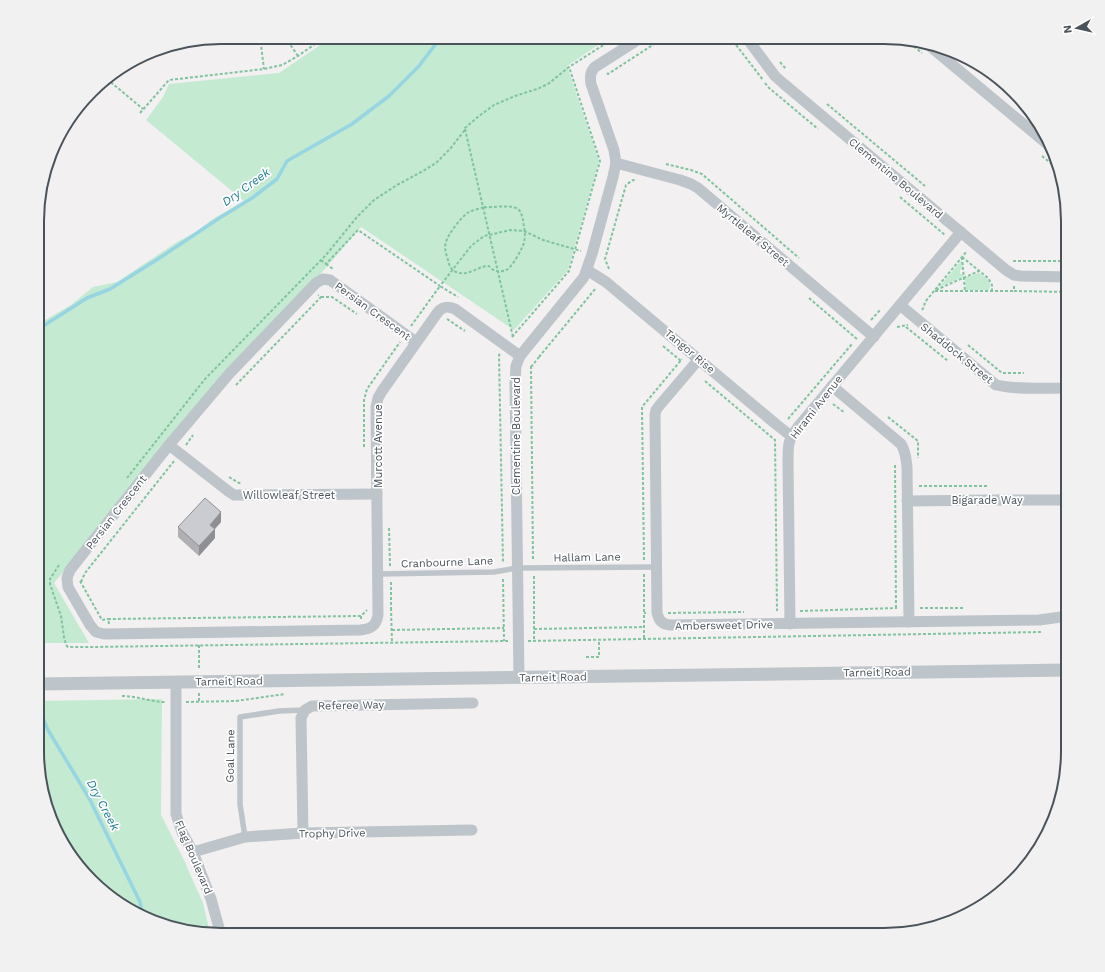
<svg xmlns="http://www.w3.org/2000/svg" width="1105" height="972" font-family="'Work Sans',sans-serif">
<style>
.green{fill:#c4ead1}
.lines{fill:none;stroke-linecap:round;stroke-linejoin:round}
.stream{stroke:#96d5e1;stroke-width:3.5}
.path{stroke:#80c39f;stroke-width:2;stroke-dasharray:3 2;stroke-linecap:butt}
.service{stroke:#bdc4ca;stroke-width:5.5}
.minor{stroke:#bdc4ca;stroke-width:11}
.tertiary{stroke:#bdc4ca;stroke-width:13}
.wall{fill:#afafb4}
.shaded-wall{fill:#8e8f92}
.building{fill:#cbccd1;stroke:#8e8f92}
.labels{text-anchor:middle;stroke-width:3.5;stroke-linejoin:round;paint-order:stroke}
.street-label{font-size:11px;fill:#4a535a;stroke:#fff}
.water-label{font-size:12px;font-style:italic;fill:#1d7f92;stroke:#fff}
.rim{fill:none;stroke:#4a535a;stroke-width:2}
</style>
<rect width="100%" height="100%" fill="#f2f0f0"/>
<g class="green">
<polygon points="332,37 610,37 567,66 599,161 568,270 514,330 361,227 54,583 89,643 38,643 40,323 71,305 93,287 117,282 177,242 196,232 211,220 244,201 146,120 163,97 169,84 279,73"/>
<polygon points="962,260 962,269 960,270 960,274 963,274 963,277 939,287"/>
<path d="M979,273C985,277 993,282 989,290H966L965,278Z"/>
<polygon points="162,699 161,815 183,858 203,903 210,933 140,916 83,873 51,822 37,763 38,701"/>
</g>
<g class="lines">
<g class="stream">
<polyline points="40,328 87,298 110,289 158,259 218,219 252,198 277,179 287,161 352,124 389,96 419,66 441,37"/>
<polyline points="38,706 48,730 89,798 140,902 143,917"/>
</g>
<g class="path">
<polyline points="260,37 264,69"/>
<polyline points="285,37 298,56"/>
<polyline points="730,37 763,80"/>
<polyline points="906,40 922,53"/>
<polyline points="963,55 980,67"/>
<polyline points="780,62 786,69"/>
<polyline points="607,73 608,74 665,37"/>
<polyline points="107,79 143,109"/>
<polyline points="765,83 768,87 818,129"/>
<polyline points="827,104 925,186"/>
<polyline points="140,113 169,80 264,69 282,65 298,56 325,37"/>
<polyline points="465,129 513,337"/>
<polyline points="1042,156 1058,169"/>
<polyline points="666,164 691,170 702,174 799,258"/>
<polyline points="900,197 945,235"/>
<path d="M484,207C492,208 511,204 518,209C521,211 522,216 523,220C524,227 526,235 524,242C523,248 513,265 508,269C502,273 493,272 489,266C477,266 469,277 456,272C451,270 449,265 448,260C446,254 444,247 446,242C448,234 462,216 469,212C473,210 479,209 484,207Z"/>
<polyline points="962,257 988,278 992,285 992,292"/>
<polyline points="962,257 965,291"/>
<polyline points="321,260 326,264 358,230 440,286 471,246 484,236 489,235 510,230 524,231 543,240 581,251"/>
<polyline points="1014,262 1014,261 1068,261"/>
<polyline points="326,264 333,269"/>
<polyline points="609,269 605,259 626,185 633,180 636,181"/>
<polyline points="1014,286 1014,291 1068,292"/>
<polyline points="936,290 979,271"/>
<polyline points="935,291 1014,291"/>
<polyline points="321,297 332,297 357,314"/>
<polyline points="809,298 857,339"/>
<polyline points="922,310 924,307 925,302 967,251"/>
<polyline points="447,319 465,331"/>
<polyline points="871,320 880,310"/>
<polyline points="411,326 440,286 458,297"/>
<polyline points="897,327 908,325"/>
<polyline points="906,327 948,361"/>
<polyline points="512,337 569,271 600,161 569,67"/>
<polyline points="968,345 1002,373 1024,373"/>
<polyline points="663,346 681,361"/>
<polyline points="500,354 499,355 503,563"/>
<polyline points="539,357 596,288"/>
<polyline points="530,367 531,367 533,559"/>
<polyline points="531,367 539,357"/>
<polyline points="705,381 775,440 777,611"/>
<polyline points="236,385 321,297 318,295"/>
<polyline points="833,404 845,413"/>
<polyline points="888,417 918,441 918,458"/>
<polyline points="788,419 852,344"/>
<polyline points="186,445 193,435"/>
<polyline points="364,447 364,400 367,389 400,342"/>
<polyline points="895,465 896,608"/>
<polyline points="229,477 239,483 241,483"/>
<polyline points="127,478 205,379 326,255 357,217 374,200 397,185 423,171 436,163 450,149 464,131 465,128 479,116 494,105 515,96 537,89 548,84 569,67 616,37"/>
<polyline points="919,486 989,486"/>
<polyline points="389,528 390,566"/>
<polyline points="644,560 642,407 682,359"/>
<polyline points="59,565 50,579 50,584 61,616 64,637 66,645 68,647 92,647 508,641"/>
<polyline points="644,574 644,613"/>
<polyline points="534,576 534,641"/>
<polyline points="503,579 504,641"/>
<polyline points="80,581 102,620 108,619"/>
<polyline points="81,582 85,573 174,461"/>
<polyline points="391,582 391,608"/>
<polyline points="391,608 392,643"/>
<polyline points="920,608 963,608"/>
<polyline points="800,611 897,608"/>
<polyline points="668,613 744,612"/>
<polyline points="361,619 361,616 367,610"/>
<polyline points="109,624 108,619 361,616"/>
<polyline points="534,629 644,627"/>
<polyline points="392,630 504,628"/>
<polyline points="644,638 644,613 646,613"/>
<polyline points="528,641 1042,632"/>
<polyline points="199,645 199,670"/>
<polyline points="586,657 599,657 599,640"/>
<polyline points="199,693 199,702"/>
<path d="M122,696C137,696 151,702 165,702"/>
<polyline points="186,702 236,701 285,694"/>
</g>
<g class="service">
<polyline points="378,574 494,572 517,568 657,567"/>
<polyline points="245,837 240,804 240,717 279,711 305,710"/>
</g>
<g class="minor">
<polyline points="746,37 775,76 784,84 1006,270 1014,275 1021,276 1068,277"/>
<polyline points="931,47 1052,148"/>
<polyline points="616,163 680,180 691,184 698,188 874,337"/>
<polyline points="587,270 606,282 777,425 791,436"/>
<path d="M900,305L996,385C1019,390 1044,388 1068,388"/>
<path d="M416,342L330,280L323,279L316,283L229,374L169,445L70,570L67,578L68,587L90,625L96,632L104,634L360,630C371,629 376,626 378,615L376,407L378,398L382,391L438,312C443,306 448,306 455,309L520,356"/>
<path d="M699,359L659,406L656,410L655,415L657,613C659,620 661,624 670,625L1039,620L1068,616"/>
<path d="M832,386L901,444C906,452 906,459 907,467L909,622"/>
<polyline points="169,445 228,491 234,495 242,495 377,494"/>
<polyline points="907,501 991,500 1068,500"/>
<path d="M790,624L788,461C788,443 788,441 798,427L961,232"/>
<path d="M519,677L515,382L516,366L520,356L584,277L592,254L613,177L616,163L614,150L591,84C590,77 590,72 595,67L642,37"/>
<polyline points="176,682 176,814 182,832 193,852 211,899 221,935"/>
<polyline points="303,833 301,718 305,710 312,706 473,703"/>
<polyline points="193,852 245,837 303,833 472,830"/>
</g>
<polyline class="tertiary" points="38,684 1068,670"/>
</g>
<polygon class="wall" points="221,522 215,529 215,538 199,556 178,537 178,527"/>
<g class="shaded-wall">
<polygon points="221,512 221,522 210,534 210,525"/>
<polygon points="215,529 215,538 199,556 199,546"/>
</g>
<polygon class="building" points="205,498 221,512 210,525 215,529 199,546 178,527"/>
<g class="labels">
<g class="street-label">
<text transform="translate(896 178) rotate(40)" y="4">Clementine Boulevard</text>
<text transform="translate(753 235) rotate(40)" y="4">Myrtleleaf Street</text>
<text transform="translate(373 311) rotate(36)" y="4">Persian Crescent</text>
<text transform="translate(690 351) rotate(40)" y="4">Tangor Rise</text>
<text transform="translate(957 353) rotate(39)" y="4">Shaddock Street</text>
<text transform="translate(816 407) rotate(-52)" y="4">Hirami Avenue</text>
<text transform="translate(516 436) rotate(-90)" y="4">Clementine Boulevard</text>
<text transform="translate(378 446) rotate(-90)" y="4">Murcott Avenue</text>
<text x="289" y="499">Willowleaf Street</text>
<text x="987" y="504">Bigarade Way</text>
<text transform="translate(116 512) rotate(-52)" y="4">Persian Crescent</text>
<text transform="translate(587 557) rotate(-1)" y="4">Hallam Lane</text>
<text transform="translate(447 562) rotate(-2)" y="4">Cranbourne Lane</text>
<text transform="translate(724 625) rotate(-1)" y="4">Ambersweet Drive</text>
<text transform="translate(877 672) rotate(-1)" y="4">Tarneit Road</text>
<text transform="translate(553 677) rotate(-1)" y="4">Tarneit Road</text>
<text transform="translate(229 681) rotate(-1)" y="4">Tarneit Road</text>
<text transform="translate(351 705) rotate(-1)" y="4">Referee Way</text>
<text transform="translate(230 756) rotate(-89)" y="4">Goal Lane</text>
<text transform="translate(332 833) rotate(-1)" y="4">Trophy Drive</text>
<text transform="translate(194 857) rotate(67)" y="4">Flag Boulevard</text>
</g>
<g class="water-label">
<text transform="translate(246 187) rotate(-36)" y="4">Dry Creek</text>
<text transform="translate(103 805) rotate(62)" y="4">Dry Creek</text>
</g>
</g>
<path d="M0 0H1105V972H0ZM221 44H884A177 177 0 0 1 1061 221V751A177 177 0 0 1 884 928H221A177 177 0 0 1 44 751V221A177 177 0 0 1 221 44Z" fill="#f1f1f2" fill-rule="evenodd"/>
<path class="rim" d="M221 44H884A177 177 0 0 1 1061 221V751A177 177 0 0 1 884 928H221A177 177 0 0 1 44 751V221A177 177 0 0 1 221 44Z"/>
<g transform="translate(1077 28) rotate(262)" stroke="#ffffff" stroke-width="3" paint-order="stroke">
<path d="M0-3L7 15L0 10L-7 15Z" fill="#4a535a"/>
<text y="-6" font-size="11" font-weight="bold" text-anchor="middle" fill="#4a535a">N</text>
</g>
</svg>
